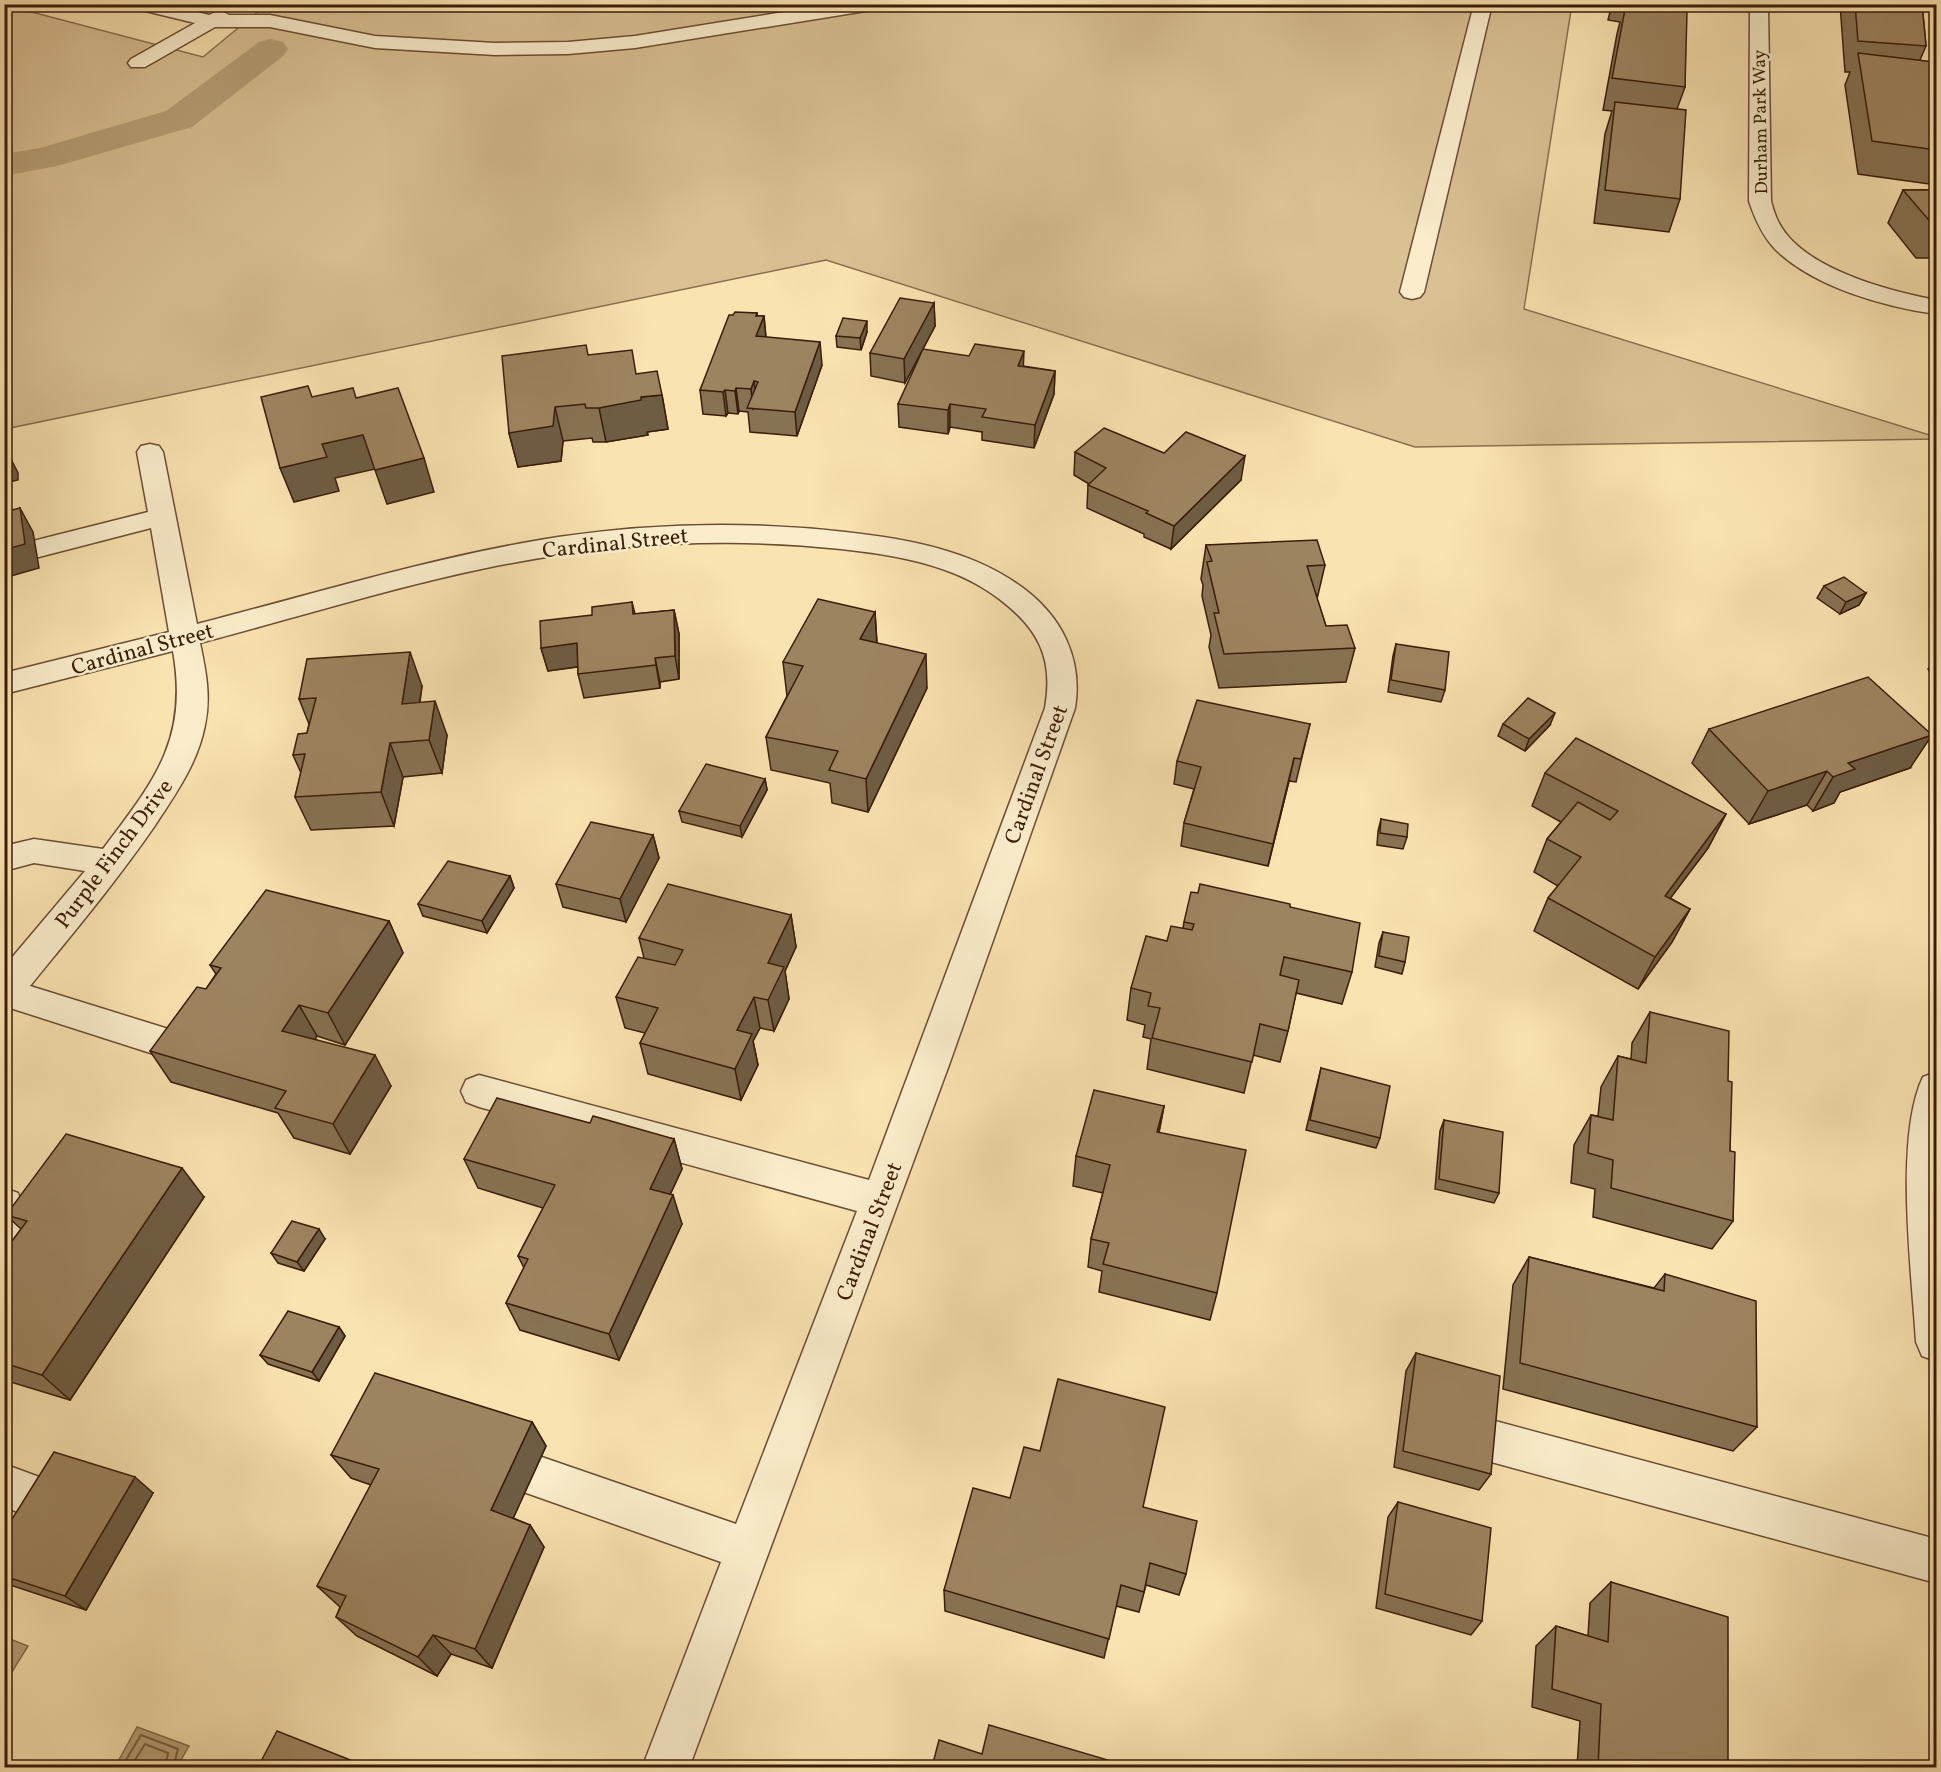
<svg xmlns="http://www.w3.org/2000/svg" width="1941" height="1772" font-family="Vollkorn,serif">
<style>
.green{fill:#d9c194;stroke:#8a6f4e;stroke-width:1.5}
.water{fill:#b8a078;stroke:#866c4b;stroke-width:1.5}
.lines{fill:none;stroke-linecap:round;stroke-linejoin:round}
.shore{stroke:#795e40;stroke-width:2}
.canal{fill:#b8a078;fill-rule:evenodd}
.minor-casing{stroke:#6a4e32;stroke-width:3}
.minor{fill:#fbedcc;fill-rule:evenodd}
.wall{fill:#877253;stroke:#3a1d08;stroke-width:1.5}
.shaded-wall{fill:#6e5c43;stroke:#3a1d08;stroke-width:1.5}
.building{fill:#9d8460;stroke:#3a1d08;stroke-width:1.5}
.labels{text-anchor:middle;stroke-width:5;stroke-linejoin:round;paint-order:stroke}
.far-street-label{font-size:18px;fill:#3a1d08;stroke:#fbedcc}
.street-label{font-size:22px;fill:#3a1d08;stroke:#fbedcc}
</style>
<rect width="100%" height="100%" fill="#f9e3b1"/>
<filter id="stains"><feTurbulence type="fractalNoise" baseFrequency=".00333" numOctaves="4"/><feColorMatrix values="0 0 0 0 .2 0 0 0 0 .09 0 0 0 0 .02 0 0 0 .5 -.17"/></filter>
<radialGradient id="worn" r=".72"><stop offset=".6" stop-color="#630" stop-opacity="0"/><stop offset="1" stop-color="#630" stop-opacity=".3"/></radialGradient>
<polygon class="green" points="267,4 1572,4 1524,309 1936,437 1936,439 1415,447 826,260 5,429 5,5 203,57"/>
<g class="water">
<polygon points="5,1637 28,1646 5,1683 4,1637"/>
<polygon points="137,1727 189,1746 177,1767 115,1767"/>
</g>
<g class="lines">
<g class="shore">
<polyline points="121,1768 141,1735 178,1749 173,1768"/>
<polyline points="130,1768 145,1744 168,1753 165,1768"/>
</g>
<polygon class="canal" points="271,39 283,42 288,49 283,56 192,127 57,166 4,176 4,154 40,148 166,111 259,42"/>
<defs>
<g id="minor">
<polygon points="131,4 166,4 209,15 220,10 229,15 270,15 375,36 495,43 568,42 635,36 834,4 881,4 879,8 872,10 635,48 568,54 495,55 375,48 270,27 215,27 145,67 131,67 128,63 131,59 195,23 133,8"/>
<polygon points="1474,4 1492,4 1424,292 1420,297 1412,299 1404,297 1400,292"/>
<path d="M1750,4H1768L1771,201C1773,208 1775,216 1779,223C1803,269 1889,291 1936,300V314C1885,307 1813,287 1775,249C1762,235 1755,219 1749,201Z"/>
<path d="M150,444L159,446L163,452L197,624C317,593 436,556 558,537C653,523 750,521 845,532C907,539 972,550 1023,588C1062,617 1083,659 1075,708L949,1065L689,1768H642L721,1562L518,1490L512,1475L518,1460L533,1454L736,1524L857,1211L479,1107L466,1102L461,1091L466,1080L479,1075L869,1180L1045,708C1054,658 1038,628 998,598C953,564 895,555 841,549C722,536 603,544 486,568C390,588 295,618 200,643C206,671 211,697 205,725C198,763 175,795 154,827C116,882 73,933 30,986L207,1041L212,1052L207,1063L194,1067L4,1006V967L85,871L34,863L4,871V846L34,839L103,849C154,781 189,740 173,651L4,694V673L169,632L151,528L35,558L25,555L21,549L25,543L148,512L137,452L141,446Z"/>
<path d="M1936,1072V1361L1922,1356L1916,1342C1912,1273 1894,1138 1923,1077Z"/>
<polygon points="4,1188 18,1193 29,1225 18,1258 4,1263"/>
<polygon points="1484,1418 1936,1539 1936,1583 1484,1460 1469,1454 1463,1439 1469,1424"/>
<polygon points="4,1464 69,1488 76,1503 69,1518 54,1525 4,1507"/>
</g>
</defs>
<use href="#minor" class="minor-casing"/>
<use href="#minor" class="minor"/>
</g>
<g class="wall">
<polygon points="1612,4 1687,4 1685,11 1685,87 1677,109 1680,199 1669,232 1594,223 1605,134 1612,111 1603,110 1617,34 1620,22 1608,20"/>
<polygon points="1840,4 1922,4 1926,46 1920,60 1936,86 1936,167 1929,184 1858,174 1845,85 1850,72 1845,72"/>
<polygon points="1903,190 1936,190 1936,258 1916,258 1888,223"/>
<polygon points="934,303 935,326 905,383 871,376 870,353"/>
<polygon points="757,313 757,316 764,316 766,337 822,365 797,436 750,432 748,412 739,411 738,414 728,413 726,416 703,414 700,390 733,315"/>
<polygon points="867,332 861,350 837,347 836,336"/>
<polygon points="588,355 636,374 662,395 668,429 647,432 648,435 606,442 593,442 592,438 563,441 561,461 518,467 509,433"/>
<polygon points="1023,366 1055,371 1054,394 1034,448 982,440 982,432 950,427 948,434 899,427 898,404"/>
<polygon points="1075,452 1164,453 1241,480 1171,549 1144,537 1144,534 1087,508 1088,485 1089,484 1074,475"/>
<polygon points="1206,545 1325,565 1317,599 1326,626 1355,648 1346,682 1219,688 1209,647 1211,635 1202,596 1203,585 1201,579"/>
<polygon points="1824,586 1866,593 1859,605 1840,614 1817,598"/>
<polygon points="632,602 635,614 674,610 679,634 679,679 660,682 660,688 584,698 578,674 578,667 548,671 541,648 592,615"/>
<polygon points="875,612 877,643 927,688 868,812 832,803 830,783 771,770 766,737 787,696 783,662"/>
<polygon points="1396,644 1445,690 1441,702 1388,692 1393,656"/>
<polygon points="1936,657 1936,683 1928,669"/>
<polygon points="422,686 420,702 447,735 442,773 403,777 394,826 311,830 295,797 301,773 293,755 307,733 309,724 299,699"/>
<polygon points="1310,724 1296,782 1289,781 1268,866 1181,846 1184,823 1194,789 1174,784 1177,761"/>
<polygon points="1503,724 1550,725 1525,751 1498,736"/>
<polygon points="1709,729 1910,768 1840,792 1834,803 1813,811 1807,805 1749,824 1692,763"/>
<polygon points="1545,773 1726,814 1708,848 1670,898 1690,909 1672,942 1638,989 1534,931 1548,898 1558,886 1534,872 1547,839 1561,822 1532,806"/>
<polygon points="765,779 767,790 742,837 682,822 679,811"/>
<polygon points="1381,819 1407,837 1403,849 1377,845 1378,831"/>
<polygon points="653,835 659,858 626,922 563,907 556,884"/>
<polygon points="510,876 514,888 487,933 423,916 418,904"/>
<polygon points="1290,907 1352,972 1342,1004 1296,993 1288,1031 1280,1062 1253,1055 1244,1093 1147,1069 1151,1039 1143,1037 1145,1025 1127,1020 1131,988 1167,941 1183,928 1184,922"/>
<polygon points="791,915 796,947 785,971 789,999 774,1031 760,1028 753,1041 758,1065 741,1100 648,1074 640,1043 645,1033 625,1028 616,997 644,958 639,938"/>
<polygon points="389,921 403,953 345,1045 317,1036 315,1039 391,1086 350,1154 294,1138 278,1113 171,1082 150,1051 206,989 216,974 210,965"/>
<polygon points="1383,932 1405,962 1402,974 1375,967 1379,943"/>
<polygon points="1650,1012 1728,1081 1730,1151 1733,1221 1712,1249 1593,1217 1595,1189 1571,1183 1574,1145 1591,1115 1598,1116 1601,1087 1618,1056 1631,1059 1632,1043"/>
<polygon points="1321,1068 1380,1138 1376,1148 1306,1130"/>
<polygon points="1164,1106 1159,1133 1217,1293 1210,1320 1099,1292 1102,1271 1088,1267 1091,1239 1103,1193 1073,1186 1076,1156"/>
<polygon points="1444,1120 1499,1193 1494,1203 1435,1189 1440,1131"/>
<polygon points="590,1123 674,1139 682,1169 670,1195 682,1224 619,1360 520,1330 506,1303 524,1268 518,1256 543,1208 478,1188 464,1159"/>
<polygon points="204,1197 70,1400 4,1380 4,1252 21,1229 6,1215"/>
<polygon points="325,1239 304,1271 278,1263 271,1253"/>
<polygon points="1529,1257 1654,1288 1665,1274 1757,1427 1733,1451 1503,1389 1513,1285"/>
<polygon points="339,1327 345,1336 319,1381 268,1364 260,1355"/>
<polygon points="1416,1353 1491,1474 1479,1490 1394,1467 1406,1371"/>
<polygon points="532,1422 546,1446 513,1518 530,1525 544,1547 492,1668 451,1654 437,1676 357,1636 336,1617 340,1607 317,1586 371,1485 351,1478 331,1455"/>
<polygon points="153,1493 86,1610 4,1583 4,1532"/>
<polygon points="1010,1498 1143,1507 1186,1574 1179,1595 1146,1585 1139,1612 1116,1606 1104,1658 945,1611 944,1590"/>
<polygon points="1398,1502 1482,1621 1471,1635 1376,1608 1388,1517"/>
<polygon points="1611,1582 1728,1767 1577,1767 1580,1721 1532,1707 1536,1646 1556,1626 1588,1636 1590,1603"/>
</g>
<g class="shaded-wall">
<polygon points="934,303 935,326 905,383 904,359"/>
<polygon points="757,313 759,329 764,316 766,340 756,336 756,316"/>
<polygon points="867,321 867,332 861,350 860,338"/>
<polygon points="820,342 822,365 797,436 795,412"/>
<polygon points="1024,351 1023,374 1018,366"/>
<polygon points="1055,371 1054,394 1034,448 1035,425"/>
<polygon points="754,381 757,405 753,409 751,389"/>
<polygon points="736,388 739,411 738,414 735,391"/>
<polygon points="725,390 728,413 726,416 723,392"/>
<polygon points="662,395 668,429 647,432 648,435 606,442 599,408 641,397"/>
<polygon points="950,404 950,427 948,434 948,410"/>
<polygon points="555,407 563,441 561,461 518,467 509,433"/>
<polygon points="363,435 375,469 335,478 339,491 294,502 280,468 322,444"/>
<polygon points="1245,456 1241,480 1171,549 1174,526"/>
<polygon points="424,458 434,492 387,504 375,470"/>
<polygon points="12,461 18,473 18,480 5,483 4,469"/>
<polygon points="20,508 33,532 39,568 4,578 4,550"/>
<polygon points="1866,593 1859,605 1840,614 1846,602"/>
<polygon points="674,610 679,634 679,679 675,656"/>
<polygon points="875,612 877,646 860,639"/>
<polygon points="577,643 583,666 548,671 541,648"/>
<polygon points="410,652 422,686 414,738 402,704"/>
<polygon points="926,654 927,688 868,812 866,779"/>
<polygon points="655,658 660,682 660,688 656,665"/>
<polygon points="435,701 447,735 442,773 429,740"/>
<polygon points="1555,713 1550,725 1525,751 1529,739"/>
<polygon points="1932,735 1910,768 1840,792 1834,803 1813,811 1833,777 1848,763"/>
<polygon points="390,743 403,777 394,826 381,792"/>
<polygon points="1294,758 1289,781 1268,866 1273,844"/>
<polygon points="1827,771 1807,805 1749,824 1768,791"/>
<polygon points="765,779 767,790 742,837 740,826"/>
<polygon points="1726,814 1708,848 1648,928 1665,896"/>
<polygon points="653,835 659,858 626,922 620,899"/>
<polygon points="510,876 514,888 487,933 482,921"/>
<polygon points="1690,909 1672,942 1638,989 1655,957"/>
<polygon points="791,915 796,947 785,971 789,999 774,1031 768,1000 768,963"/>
<polygon points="389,921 403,953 345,1045 328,1013"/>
<polygon points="754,997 760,1028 753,1041 758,1065 741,1100 735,1069 737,1030"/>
<polygon points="299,1005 317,1036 300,1062 282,1031"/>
<polygon points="375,1055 391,1086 350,1154 333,1124"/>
<polygon points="1164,1106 1158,1136 1157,1132"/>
<polygon points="674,1139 682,1169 659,1218 650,1189"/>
<polygon points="182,1168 204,1197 70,1400 42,1375"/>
<polygon points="673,1195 682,1224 619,1360 609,1334"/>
<polygon points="319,1229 325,1239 304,1271 297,1262"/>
<polygon points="339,1327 345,1336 319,1381 312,1372"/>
<polygon points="532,1422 546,1446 507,1532 491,1510"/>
<polygon points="135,1477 153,1493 86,1610 65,1596"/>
<polygon points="530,1525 544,1547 492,1668 475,1649"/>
<polygon points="433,1635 451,1654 437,1676 418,1657"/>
</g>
<g class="building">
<polygon points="1626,4 1638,4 1687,12 1685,87 1612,78"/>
<polygon points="1855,4 1922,4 1926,46 1858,41"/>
<polygon points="1858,53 1934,62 1936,86 1936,150 1872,141"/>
<polygon points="1615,102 1686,110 1680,199 1605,190"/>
<polygon points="1903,190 1936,190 1936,225 1933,225"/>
<polygon points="900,298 934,303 904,359 870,353"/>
<polygon points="735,312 757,313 756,316 764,316 756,336 820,342 795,412 747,408 758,382 754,381 751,389 736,388 735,391 725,390 723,392 700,390 729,315 733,315"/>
<polygon points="843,318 867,321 860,338 836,336"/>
<polygon points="975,344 1024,351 1018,366 1055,371 1035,425 982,417 986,409 950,404 948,410 898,404 923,349 969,356"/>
<polygon points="586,345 588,355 632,350 636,374 657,371 662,395 641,397 641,400 599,408 586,408 585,404 555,407 553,426 509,433 502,356"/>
<polygon points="308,386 312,397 353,388 356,398 398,388 424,458 375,470 363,435 322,444 327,457 280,468 261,397"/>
<polygon points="1104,428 1164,453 1186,432 1245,456 1174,526 1146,513 1148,511 1088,485 1106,468 1075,452"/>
<polygon points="12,461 12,468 4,469 4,463"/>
<polygon points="20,508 25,544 4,550 4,512"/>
<polygon points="1317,540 1325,565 1307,566 1326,626 1347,625 1355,648 1224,654 1214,613 1219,613 1207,562 1212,561 1206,545"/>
<polygon points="1844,577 1866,593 1846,602 1824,586"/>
<polygon points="818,599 875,612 860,639 926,654 866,779 829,770 838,751 766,737 803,666 783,662"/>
<polygon points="632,602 633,614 674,610 675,656 655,658 656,665 578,674 577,643 541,648 540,621 592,615 592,607"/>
<polygon points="1396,644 1449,652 1445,690 1391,680"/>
<polygon points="410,652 402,704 435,701 429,740 390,743 381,792 295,797 305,754 293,755 298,734 307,733 316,698 299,699 307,659"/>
<polygon points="1868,677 1932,735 1848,763 1855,769 1833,777 1827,771 1768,791 1709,729"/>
<polygon points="1528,698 1555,713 1529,739 1503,724"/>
<polygon points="1197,700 1310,724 1301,759 1294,758 1273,844 1184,823 1201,767 1177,761"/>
<polygon points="1576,738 1726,814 1665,896 1690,909 1655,957 1548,898 1581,857 1547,839 1578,802 1610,820 1618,811 1545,773"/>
<polygon points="706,764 765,779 740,826 679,811"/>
<polygon points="1381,819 1408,824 1407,837 1380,833"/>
<polygon points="591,822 653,835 620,899 556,884"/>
<polygon points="448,861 510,876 482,921 418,904"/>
<polygon points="668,884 791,915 768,963 784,967 768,1000 754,997 737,1030 752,1034 735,1069 640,1043 658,1008 616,997 638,957 675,965 683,950 639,938"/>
<polygon points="1200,884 1290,904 1290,907 1360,923 1352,972 1284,957 1280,975 1299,980 1288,1031 1260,1024 1252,1062 1152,1038 1160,1008 1148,1006 1151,993 1131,988 1146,936 1167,941 1171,926 1192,930 1194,924 1184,922 1191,892 1198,893"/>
<polygon points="266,890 389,921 328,1013 299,1005 282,1031 375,1055 333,1124 275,1108 286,1091 150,1051 197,987 206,989 221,968 210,965"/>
<polygon points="1383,932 1409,937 1405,962 1379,956"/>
<polygon points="1650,1012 1729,1031 1728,1081 1732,1082 1730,1151 1735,1152 1733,1221 1611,1188 1613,1160 1588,1153 1591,1115 1613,1120 1618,1056 1646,1063"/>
<polygon points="1321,1068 1390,1086 1380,1138 1310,1120"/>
<polygon points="1094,1090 1164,1106 1157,1132 1246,1150 1217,1293 1103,1264 1109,1243 1091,1239 1110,1165 1076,1156"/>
<polygon points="497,1098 590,1123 593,1116 674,1139 650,1189 673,1195 609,1334 506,1303 528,1259 518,1256 555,1185 464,1159"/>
<polygon points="1444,1120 1503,1132 1499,1193 1439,1179"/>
<polygon points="66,1134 182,1168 42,1375 4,1363 4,1252 27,1221 6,1215"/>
<polygon points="292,1221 319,1229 297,1262 271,1253"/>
<polygon points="1529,1257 1664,1291 1665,1274 1756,1301 1757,1427 1520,1363"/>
<polygon points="288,1311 339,1327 312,1372 260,1355"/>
<polygon points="1416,1353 1500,1376 1491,1474 1403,1451"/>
<polygon points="375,1373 532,1422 491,1510 530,1525 475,1649 433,1635 418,1657 336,1617 346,1596 317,1586 379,1469 331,1455"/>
<polygon points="1058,1379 1165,1407 1143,1507 1197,1521 1186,1574 1150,1563 1144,1592 1121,1585 1109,1639 944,1590 973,1488 1010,1498 1024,1447 1040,1451"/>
<polygon points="54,1452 135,1477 65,1596 4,1576 4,1532"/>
<polygon points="1398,1502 1491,1528 1482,1621 1385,1594"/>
<polygon points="1611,1582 1728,1617 1728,1767 1598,1767 1601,1704 1552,1689 1556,1626 1608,1642"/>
<polygon points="989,1725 1128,1766 1128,1767 932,1767 939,1740 982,1754"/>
<polygon points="277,1731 368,1767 258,1767"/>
</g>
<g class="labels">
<g class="far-street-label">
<text transform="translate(1760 122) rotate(-91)" y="6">Durham Park Way</text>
</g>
<g class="street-label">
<text transform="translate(615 542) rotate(-6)" y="8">Cardinal Street</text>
<text transform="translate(142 648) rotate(-15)" y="8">Cardinal Street</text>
<text transform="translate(1035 774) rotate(-70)" y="8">Cardinal Street</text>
<text transform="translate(113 853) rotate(-53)" y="8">Purple Finch Drive</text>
<text transform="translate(868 1231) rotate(-69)" y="8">Cardinal Street</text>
</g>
</g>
<rect width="1941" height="1772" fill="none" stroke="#f9e3b1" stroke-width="24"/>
<rect x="6" y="6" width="1929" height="1760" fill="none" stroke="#3a1d08" stroke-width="3"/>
<rect x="12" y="12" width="1917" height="1748" fill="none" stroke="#3a1d08" stroke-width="1.5"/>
<rect width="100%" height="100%" filter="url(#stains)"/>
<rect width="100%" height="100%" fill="url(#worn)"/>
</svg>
